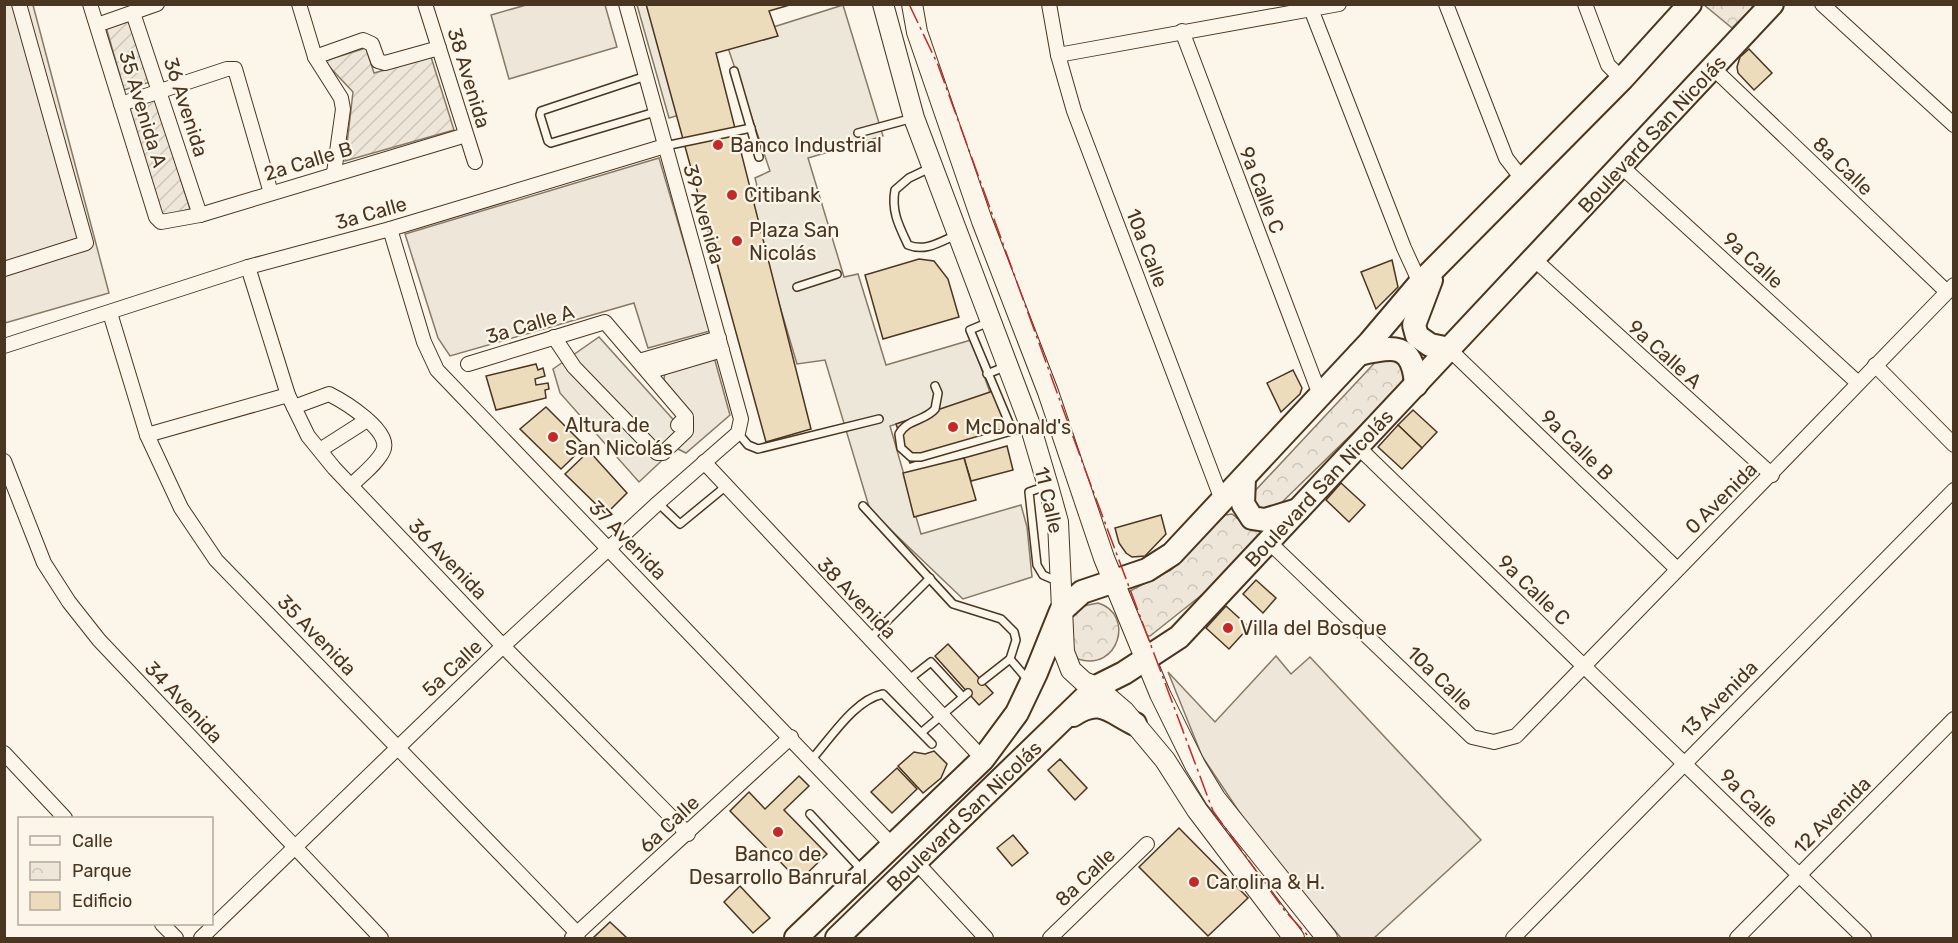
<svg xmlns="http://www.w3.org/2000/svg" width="1958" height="943" font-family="Rubik,sans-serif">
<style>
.grass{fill:#ede6d9;stroke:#887966;stroke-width:1.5}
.park{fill:url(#park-crowns);stroke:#887966;stroke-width:1.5}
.garden{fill:url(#garden-furrows);stroke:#887966;stroke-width:1.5}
.parking{fill:#ede7d9;stroke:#887966;stroke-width:1.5}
.building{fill:#ecdcbc;stroke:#4a3520;stroke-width:1.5}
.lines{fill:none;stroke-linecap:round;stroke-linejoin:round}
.service-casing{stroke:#4a3520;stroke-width:10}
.minor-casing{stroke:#4a3520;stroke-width:16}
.secondary-casing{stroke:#4a3520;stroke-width:22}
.primary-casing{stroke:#4a3520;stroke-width:26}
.service{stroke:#fbf6e9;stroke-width:7}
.minor{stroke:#fbf6e9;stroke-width:14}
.secondary{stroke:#fbf6e9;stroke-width:20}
.primary{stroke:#fbf6e9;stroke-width:22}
.power{stroke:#c62828;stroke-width:1.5;stroke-dasharray:21 4.5 3 4.5;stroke-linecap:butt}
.poi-dot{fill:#c62828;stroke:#fbf6e9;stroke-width:2}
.labels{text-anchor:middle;stroke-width:4.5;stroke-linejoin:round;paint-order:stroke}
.street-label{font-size:20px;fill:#4a3520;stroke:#fbf6e9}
.poi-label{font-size:20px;fill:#4a3520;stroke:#fbf6e9;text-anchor:start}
</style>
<defs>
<pattern id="park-crowns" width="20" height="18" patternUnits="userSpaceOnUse" patternTransform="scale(1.5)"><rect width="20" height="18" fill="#ede6d9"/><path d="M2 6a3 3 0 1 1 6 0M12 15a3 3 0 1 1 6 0" fill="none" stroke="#cdc6ba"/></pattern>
<pattern id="garden-furrows" width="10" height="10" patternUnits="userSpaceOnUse" patternTransform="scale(1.5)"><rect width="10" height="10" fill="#ede6d9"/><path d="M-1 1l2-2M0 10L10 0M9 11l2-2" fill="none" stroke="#cdc6ba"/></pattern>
</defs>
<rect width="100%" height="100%" fill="#fbf6e9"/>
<g class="grass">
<polygon points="5,5 33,5 109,293 5,323"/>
<polygon points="526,5 605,5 617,47 509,79 491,15"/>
<polygon points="659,158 710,331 648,348 634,303 450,356 438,338 405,234"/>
<polygon points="714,357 730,415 686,453 676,448 686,407 664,380 665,371"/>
<polygon points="1276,656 1291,674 1310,657 1481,840 1374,938 1341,938 1254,834 1202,756 1168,672 1215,722"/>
</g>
<g class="park">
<polygon points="1703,4 1755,4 1755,5 1732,28"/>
<polygon points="1381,356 1400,362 1404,377 1399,388 1275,509 1256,509 1251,500 1253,493"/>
<polygon points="1232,514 1251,529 1265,532 1213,586 1150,636 1143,635 1128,592 1171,570 1225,515"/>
<path d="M1098,603C1135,614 1119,672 1078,659L1071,647L1072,614L1078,607Z"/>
</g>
<g class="garden">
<polygon points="130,18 150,82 124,90 106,27"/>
<polygon points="366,48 374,73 431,57 454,130 345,161 353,92 324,61"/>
<polygon points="155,96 190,209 158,218 126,105"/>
</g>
<g class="parking">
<polygon points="637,5 651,5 683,114 669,118"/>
<polygon points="843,5 883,136 808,158 844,277 858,274 886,365 971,340 991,395 890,426 921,534 1021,505 1027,527 1032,577 963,599 870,510 825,360 797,364 749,202 760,198 755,178 770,171 726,42"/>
<polygon points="599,337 688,436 639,482 560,393 553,369"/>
</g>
<g class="building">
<polygon points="646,4 793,4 769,11 778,36 716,53 811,429 766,442"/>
<polygon points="1749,49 1772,73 1754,90 1738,73 1737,67 1740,57"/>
<polygon points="919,259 934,261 948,279 959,317 883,339 865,275"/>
<polygon points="1392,260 1398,287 1376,309 1361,272"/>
<polygon points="536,364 538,370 543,368 545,376 535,379 536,385 548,383 549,389 545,390 546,398 496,410 486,376"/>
<polygon points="1293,370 1302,388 1300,394 1281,412 1267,383"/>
<polygon points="996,390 1010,430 910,463 896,424"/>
<polygon points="546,407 585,446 561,469 520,429"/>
<polygon points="1413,410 1437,432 1422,448 1398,425"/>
<polygon points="1398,425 1422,448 1402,469 1378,447"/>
<polygon points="1007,446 1013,470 971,481 964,458"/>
<polygon points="589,451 627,493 606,514 565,474"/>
<polygon points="964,458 976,500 914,517 903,473"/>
<polygon points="1341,483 1365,505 1349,522 1326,500"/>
<polygon points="1161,515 1166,534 1145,556 1132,557 1126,553 1119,543 1115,528"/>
<polygon points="1256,580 1276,598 1263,613 1243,594"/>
<polygon points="1226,606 1249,627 1229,649 1206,628"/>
<polygon points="948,644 993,693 979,705 935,656"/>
<polygon points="934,751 947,764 941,778 923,793 898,766 914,752 925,754"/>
<polygon points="1060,759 1087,788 1075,800 1048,770"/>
<polygon points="897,768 917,789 892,813 871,792"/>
<polygon points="799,776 809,786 784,810 827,854 799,881 730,811 749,792 765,809"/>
<polygon points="1179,828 1248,898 1208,936 1139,867"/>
<polygon points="1013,835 1028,853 1012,866 997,848"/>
<polygon points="740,886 770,918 753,933 724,902"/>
<polygon points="610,922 627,938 593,938"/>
</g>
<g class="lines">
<defs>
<g id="service">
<polyline points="734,71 759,157"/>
<polyline points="646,76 541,111 540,115 548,141 551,143 655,112"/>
<polyline points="858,133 913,118"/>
<polyline points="665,146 751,128"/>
<path d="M930,168L909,178L895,190C891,211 899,226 908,245C925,252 940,242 956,235"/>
<polyline points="797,287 837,274"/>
<polyline points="989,322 970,330 1012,430"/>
<polyline points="987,374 1007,366"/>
<path d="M935,386L938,393L935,409C925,421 907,419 899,434L901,448L911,457H921L1029,426"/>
<polyline points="738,433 748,445 758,449 879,419"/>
<polyline points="1046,486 1029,492 1037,565 1043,575 1059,582"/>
<polyline points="658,503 680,524 725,487"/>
<polyline points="863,506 953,604 1001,619 1014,632 1016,640 1010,659 982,681"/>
<polyline points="870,638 930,578"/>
<polyline points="1010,659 1028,680"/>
<polyline points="908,680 931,662 963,697"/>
<polyline points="922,732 968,693"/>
<path d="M812,759C831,738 854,700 883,694L932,744"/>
<polyline points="810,814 861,869"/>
</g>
<g id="minor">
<polyline points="90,4 156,217 161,222 200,215 466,135"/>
<polyline points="299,4 315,57 341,98 343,109 334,173"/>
<polyline points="425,4 475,162"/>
<polyline points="1049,4 1058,55 1074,111 1222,500"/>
<polyline points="1446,4 1506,158 1523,180"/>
<polyline points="1585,4 1608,65 1622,79"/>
<polyline points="1822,4 1954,125"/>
<polyline points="1311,9 1404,248 1420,283"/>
<polyline points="133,13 200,215"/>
<polyline points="97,25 157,4"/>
<polyline points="1182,31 1320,395"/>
<polyline points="1058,55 1339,4"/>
<polyline points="315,57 363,40 372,44 378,61 385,63 439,48"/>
<polyline points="1713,68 1947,292"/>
<polyline points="121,104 227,69 235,69 271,193"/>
<polyline points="1622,167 1858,383"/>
<polyline points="390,229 424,342 437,370 893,846"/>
<polyline points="1535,260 1772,475"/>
<polyline points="248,267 288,395 308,436 334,468 503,646 688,834"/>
<polyline points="4,269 86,243 19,4"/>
<polyline points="110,313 147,435 181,508 216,560 578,934"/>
<polyline points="554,337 574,367 657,453 663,453 686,431 686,420"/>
<polyline points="4,346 248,267 390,229 665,146"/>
<polyline points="1449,349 1677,569"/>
<polyline points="639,361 719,338"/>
<polyline points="468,364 605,322 686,417 678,425"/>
<polyline points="1875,365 1954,445"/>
<polyline points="648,372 722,350"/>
<path d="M294,407L329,394C343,401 393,431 383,451C377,464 360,476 351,486"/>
<polyline points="147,435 288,395"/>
<polyline points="1358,447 1864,938"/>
<polyline points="320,450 367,420"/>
<polyline points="4,461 44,563 69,602 99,640 381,938"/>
<polyline points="704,462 983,759"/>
<polyline points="1269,542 1472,737 1494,742 1516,736 1954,285"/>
<polyline points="4,753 65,818"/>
<polyline points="917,863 986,938"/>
<polyline points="162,924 176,938"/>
<polyline points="201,938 503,646 658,503 738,433 741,419 626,4"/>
<polyline points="572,938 791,737"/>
<polyline points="1050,938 1147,844"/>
<polyline points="1513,938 1954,490"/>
<polyline points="1737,938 1954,719"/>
</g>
<g id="secondary">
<polyline points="883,4 914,118 1030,425 1048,486 1058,522 1064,652 1071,670 1084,682 1096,687 1124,711 1165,760 1197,810 1294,938"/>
<polyline points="912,4 917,32 982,221 1048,392 1104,558 1160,694 1195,765 1215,798 1327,938"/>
</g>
<g id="primary">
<polyline points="1431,280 1414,325 1417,336 1430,345 1449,349"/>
<path d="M1359,354C1393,346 1413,342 1416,385"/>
<polyline points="1244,478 1243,504 1252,518 1265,520 1298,510"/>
<path d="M1073,715C1100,697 1109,711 1135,724"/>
<polyline points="796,938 983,759 1017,713 1036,673 1061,611 1082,592 1147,570 1172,554 1370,342 1420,283 1622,79 1690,4"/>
<polyline points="837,938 1096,687 1124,673 1179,637 1772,4"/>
</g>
</defs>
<use href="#service" class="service-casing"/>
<use href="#minor" class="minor-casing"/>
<use href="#secondary" class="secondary-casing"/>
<use href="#primary" class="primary-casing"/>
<use href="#service" class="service"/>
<use href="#minor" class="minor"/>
<use href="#secondary" class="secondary"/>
<use href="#primary" class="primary"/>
<polyline class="power" points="909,4 938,65 1083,464 1213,811 1285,911 1310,938"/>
</g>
<g class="poi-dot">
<circle cx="718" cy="145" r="6"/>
<circle cx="732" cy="195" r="6"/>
<circle cx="737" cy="241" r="6"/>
<circle cx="953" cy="427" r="6"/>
<circle cx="553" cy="437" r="6"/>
<circle cx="1228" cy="628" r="6"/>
<circle cx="778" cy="832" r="6"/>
<circle cx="1194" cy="882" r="6"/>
</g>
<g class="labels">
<g class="street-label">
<text transform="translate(469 78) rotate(73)" y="7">38 Avenida</text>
<text transform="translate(186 107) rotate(72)" y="7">36 Avenida</text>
<text transform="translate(143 109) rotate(73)" y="7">35 Avenida A</text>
<text transform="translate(1652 134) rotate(-47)" y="7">Boulevard San Nicolás</text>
<text transform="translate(308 161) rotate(-17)" y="7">2a Calle B</text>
<text transform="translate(1843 166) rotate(44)" y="7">8a Calle</text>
<text transform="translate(1262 190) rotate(69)" y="7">9a Calle C</text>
<text transform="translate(371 213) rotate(-16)" y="7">3a Calle</text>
<text transform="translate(704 214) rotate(74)" y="7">39 Avenida</text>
<text transform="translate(1147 248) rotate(69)" y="7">10a Calle</text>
<text transform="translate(1753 260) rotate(42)" y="7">9a Calle</text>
<text transform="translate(530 324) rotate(-17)" y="7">3a Calle A</text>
<text transform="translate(1665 354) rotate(42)" y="7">9a Calle A</text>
<text transform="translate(1577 445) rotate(44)" y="7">9a Calle B</text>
<text transform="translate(1319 488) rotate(-47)" y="7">Boulevard San Nicolás</text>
<text transform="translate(1721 498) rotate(-45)" y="7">0 Avenida</text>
<text transform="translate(1049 500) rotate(77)" y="7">11 Calle</text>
<text transform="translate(628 540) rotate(46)" y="7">37 Avenida</text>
<text transform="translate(448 559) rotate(46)" y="7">36 Avenida</text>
<text transform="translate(1534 590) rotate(44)" y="7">9a Calle C</text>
<text transform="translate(857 598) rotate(46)" y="7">38 Avenida</text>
<text transform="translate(317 635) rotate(46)" y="7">35 Avenida</text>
<text transform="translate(452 668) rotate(-43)" y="7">5a Calle</text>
<text transform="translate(1440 678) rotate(44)" y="7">10a Calle</text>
<text transform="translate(1719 699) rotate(-45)" y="7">13 Avenida</text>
<text transform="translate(184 702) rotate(47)" y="7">34 Avenida</text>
<text transform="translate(1749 798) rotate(45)" y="7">9a Calle</text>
<text transform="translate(1832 815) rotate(-45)" y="7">12 Avenida</text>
<text transform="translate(964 816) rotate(-44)" y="7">Boulevard San Nicolás</text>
<text transform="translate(669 824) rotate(-43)" y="7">6a Calle</text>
<text transform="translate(1085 877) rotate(-44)" y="7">8a Calle</text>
</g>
<g class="poi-label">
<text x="730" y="152">Banco Industrial</text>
<text x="744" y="202">Citibank</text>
<text x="749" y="237">Plaza San<tspan x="749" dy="23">Nicolás</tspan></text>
<text x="565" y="432">Altura de<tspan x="565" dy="23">San Nicolás</tspan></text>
<text x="965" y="434">McDonald's</text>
<text x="1240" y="635">Villa del Bosque</text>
<text x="778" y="861" text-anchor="middle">Banco de<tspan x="778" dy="23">Desarrollo Banrural</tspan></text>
<text x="1206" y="889">Carolina &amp; H.</text>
</g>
</g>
<rect width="1958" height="943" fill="none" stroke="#4a3520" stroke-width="12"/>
<rect x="18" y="817" width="195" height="108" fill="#fbf6e9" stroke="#b4a999" stroke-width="1.5"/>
<rect x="30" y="836" width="30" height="9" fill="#fbf6e9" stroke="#b4a999" stroke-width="1.5"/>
<text x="72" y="847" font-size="18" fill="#4a3520">Calle</text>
<rect x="30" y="862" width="30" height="18" fill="url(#park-crowns)" stroke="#b4a999" stroke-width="1.5"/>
<text x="72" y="877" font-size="18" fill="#4a3520">Parque</text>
<rect x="30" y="892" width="30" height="18" fill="#ecdcbc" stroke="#b4a999" stroke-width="1.5"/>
<text x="72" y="907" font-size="18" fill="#4a3520">Edificio</text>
</svg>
